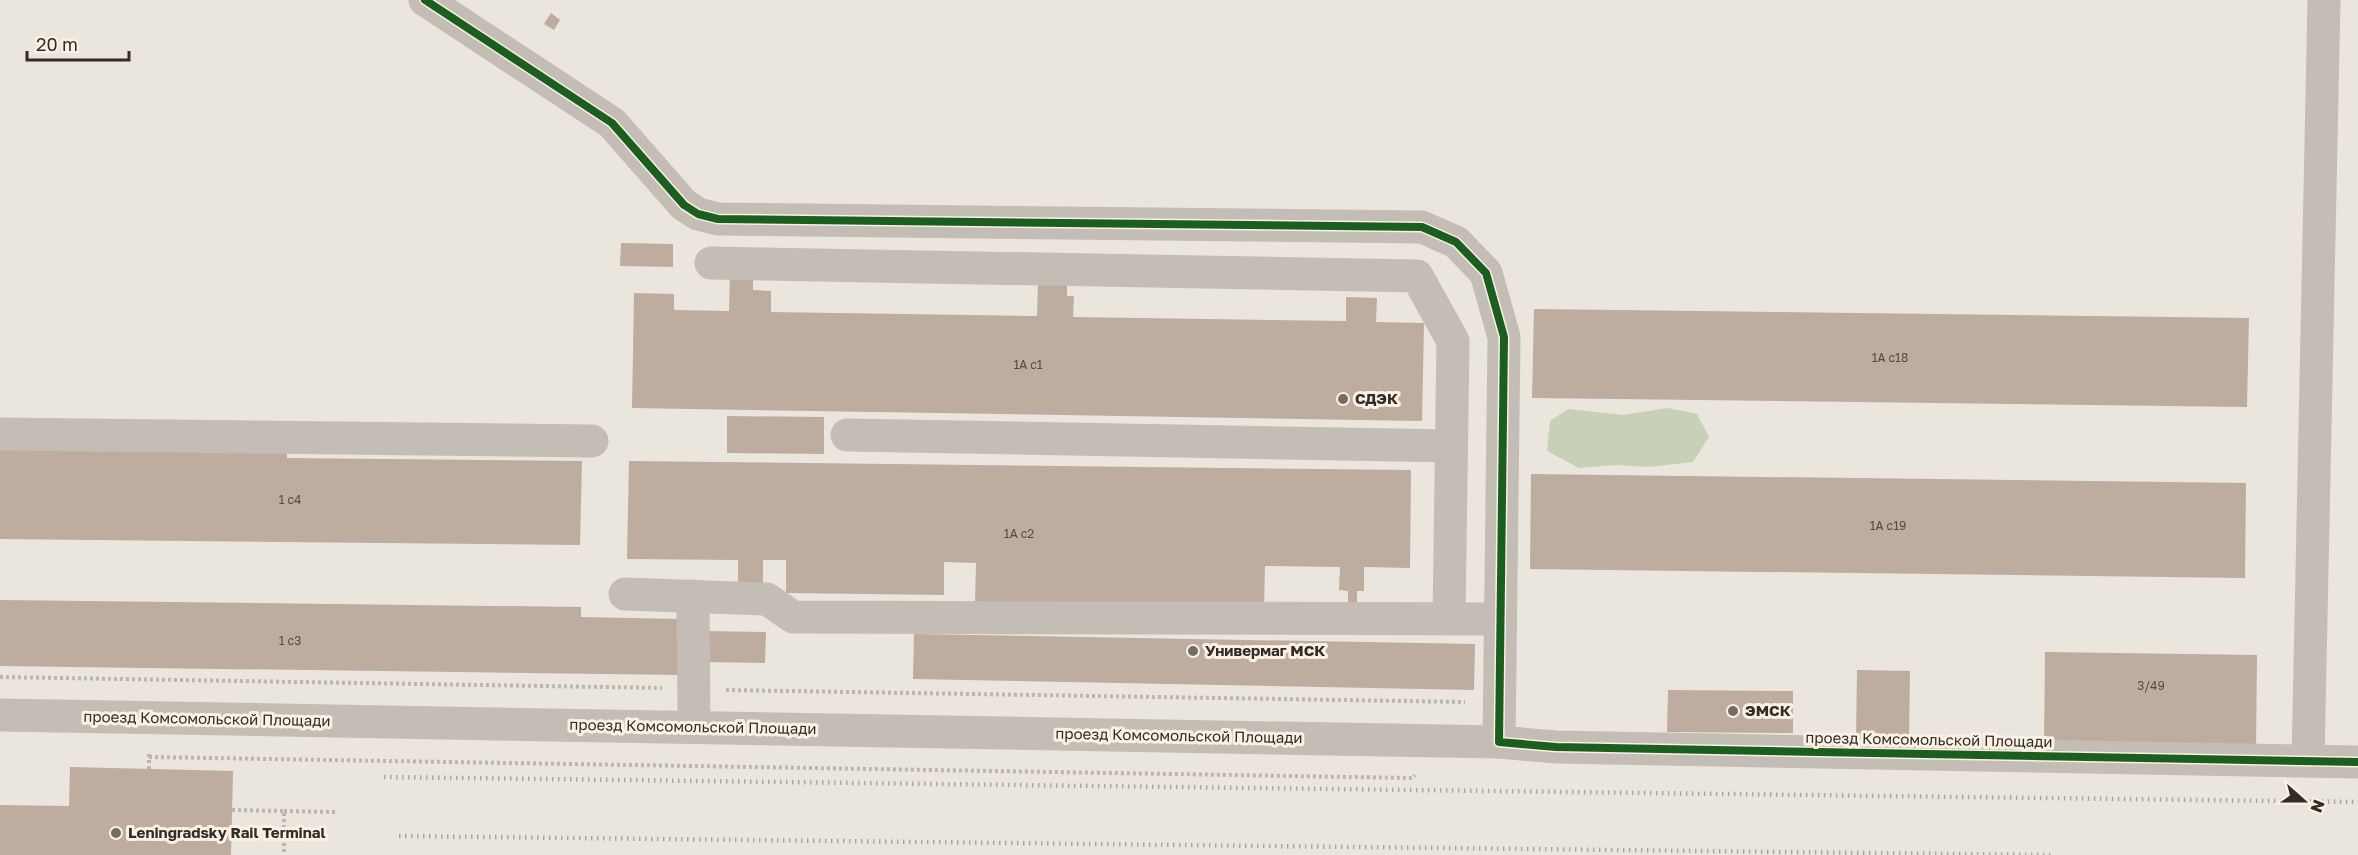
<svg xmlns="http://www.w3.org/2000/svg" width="2358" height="855" font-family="'Golos Text',sans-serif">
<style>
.green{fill:#c8d1b6}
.building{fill:#beac9f}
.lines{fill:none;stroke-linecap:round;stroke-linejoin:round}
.path{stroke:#bcb6ae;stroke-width:4;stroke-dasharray:3 3;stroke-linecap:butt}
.minor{stroke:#c3bdb6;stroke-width:33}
.rail{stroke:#aaa6a1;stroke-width:4.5;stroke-dasharray:1.5 4.5;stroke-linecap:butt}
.cycleway-casing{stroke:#f9f1e3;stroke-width:11}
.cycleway{stroke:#1b5e20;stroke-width:8}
.poi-dot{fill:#736c65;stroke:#f9f1e3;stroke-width:2}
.labels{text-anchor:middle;stroke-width:6;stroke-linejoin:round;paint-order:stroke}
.number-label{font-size:12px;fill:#564b44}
.poi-label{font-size:15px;font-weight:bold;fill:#332b25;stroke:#f9f1e3;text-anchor:start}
.street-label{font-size:15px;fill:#332b25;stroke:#f9f1e3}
</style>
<rect width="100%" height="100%" fill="#eae6dd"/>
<polygon class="green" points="1668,408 1697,414 1709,437 1693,462 1648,467 1617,465 1579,468 1547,451 1550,421 1568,409 1623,415"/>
<g class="building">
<polygon points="551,13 560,20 554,30 544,24"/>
<polygon points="621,243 673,244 673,267 620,266"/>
<polygon points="730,271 753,271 753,290 771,291 771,312 1037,316 1038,281 1067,281 1067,296 1074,296 1073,317 1346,321 1346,297 1377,298 1376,322 1424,323 1422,421 632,408 634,293 674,294 674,310 729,311"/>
<polygon points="1534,309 2249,318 2247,407 1532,398"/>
<polygon points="727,416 824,417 824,454 727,453"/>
<polygon points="0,447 287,450 287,458 582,461 580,545 0,539"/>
<polygon points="629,461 1411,470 1410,568 1364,567 1364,591 1357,591 1357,604 1348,604 1348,591 1339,590 1340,567 1265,566 1264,608 975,604 976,563 944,562 944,595 786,593 786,560 763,560 763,584 738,584 738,560 627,559"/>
<polygon points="1531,474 2246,483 2245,578 1530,569"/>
<polygon points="0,600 581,607 581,617 681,619 681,675 0,666"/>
<polygon points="702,631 766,632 765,663 702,662"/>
<polygon points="914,634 1475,644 1474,690 913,679"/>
<polygon points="2045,652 2257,655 2256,747 2044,743"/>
<polygon points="1857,670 1910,671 1909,739 1856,738"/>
<polygon points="1668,690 1793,691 1793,733 1667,732"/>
<polygon points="70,767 233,771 231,855 0,855 0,805 69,806"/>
</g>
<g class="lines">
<g class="path">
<polyline points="0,677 662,688"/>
<polyline points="726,690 1465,702"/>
<polyline points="149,757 1413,778 1415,775"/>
<polyline points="149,769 149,754"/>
<polyline points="232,810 284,811 284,855"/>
<polyline points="284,811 336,812"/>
</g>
<g class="minor">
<polyline points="425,0 612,123 684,205 698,214 718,219 1422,227 1456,242 1486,273 1504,337 1499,742"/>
<polyline points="711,263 1417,276 1453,341 1449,618"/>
<polyline points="0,434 592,441"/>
<polyline points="847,435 1451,446"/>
<polyline points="625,594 767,599 793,617 1500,619"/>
<polyline points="693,596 694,727"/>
<polyline points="0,715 1499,742 1556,747 2358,762"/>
<polyline points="2308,761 2324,0"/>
</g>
<g class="rail">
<polyline points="384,777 2358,802"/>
<polyline points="399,836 2051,855"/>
</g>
<defs>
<polyline id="cycleway" points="425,0 612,123 684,205 698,214 718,219 1422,227 1456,242 1486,273 1504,337 1499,742 1556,747 2358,762"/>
</defs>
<use href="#cycleway" class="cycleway-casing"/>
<use href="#cycleway" class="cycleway"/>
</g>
<g class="poi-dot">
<circle cx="1343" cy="399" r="6"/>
<circle cx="1193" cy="651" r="6"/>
<circle cx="1733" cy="711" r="6"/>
<circle cx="116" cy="833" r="6"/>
</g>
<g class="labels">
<g class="number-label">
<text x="1890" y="362">1А с18</text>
<text x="1028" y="369">1А с1</text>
<text x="290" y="504">1 с4</text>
<text x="1888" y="530">1А с19</text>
<text x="1019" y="538">1А с2</text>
<text x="290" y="645">1 c3</text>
<text x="2151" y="690">3/49</text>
</g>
<g class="poi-label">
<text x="1355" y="404">СДЭК</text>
<text x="1205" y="656">Универмаг МСК</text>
<text x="1745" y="716">ЭМСК</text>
<text x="128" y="838">Leningradsky Rail Terminal</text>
</g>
<g class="street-label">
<text transform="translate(207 719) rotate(1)" y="5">проезд Комсомольской Площади</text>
<text transform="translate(693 727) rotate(1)" y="5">проезд Комсомольской Площади</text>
<text transform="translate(1179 736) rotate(1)" y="5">проезд Комсомольской Площади</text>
<text transform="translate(1929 740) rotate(1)" y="5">проезд Комсомольской Площади</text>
</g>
</g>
<g transform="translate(2304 801) rotate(111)" stroke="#f9f1e3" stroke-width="4.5" paint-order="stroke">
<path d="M0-4.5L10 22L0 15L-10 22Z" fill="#332b25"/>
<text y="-9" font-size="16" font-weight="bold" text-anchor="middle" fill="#332b25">N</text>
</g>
<path d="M27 51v9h102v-9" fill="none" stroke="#332b25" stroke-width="3"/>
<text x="36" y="51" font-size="18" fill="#332b25" stroke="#f9f1e3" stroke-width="4.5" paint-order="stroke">20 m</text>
</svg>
